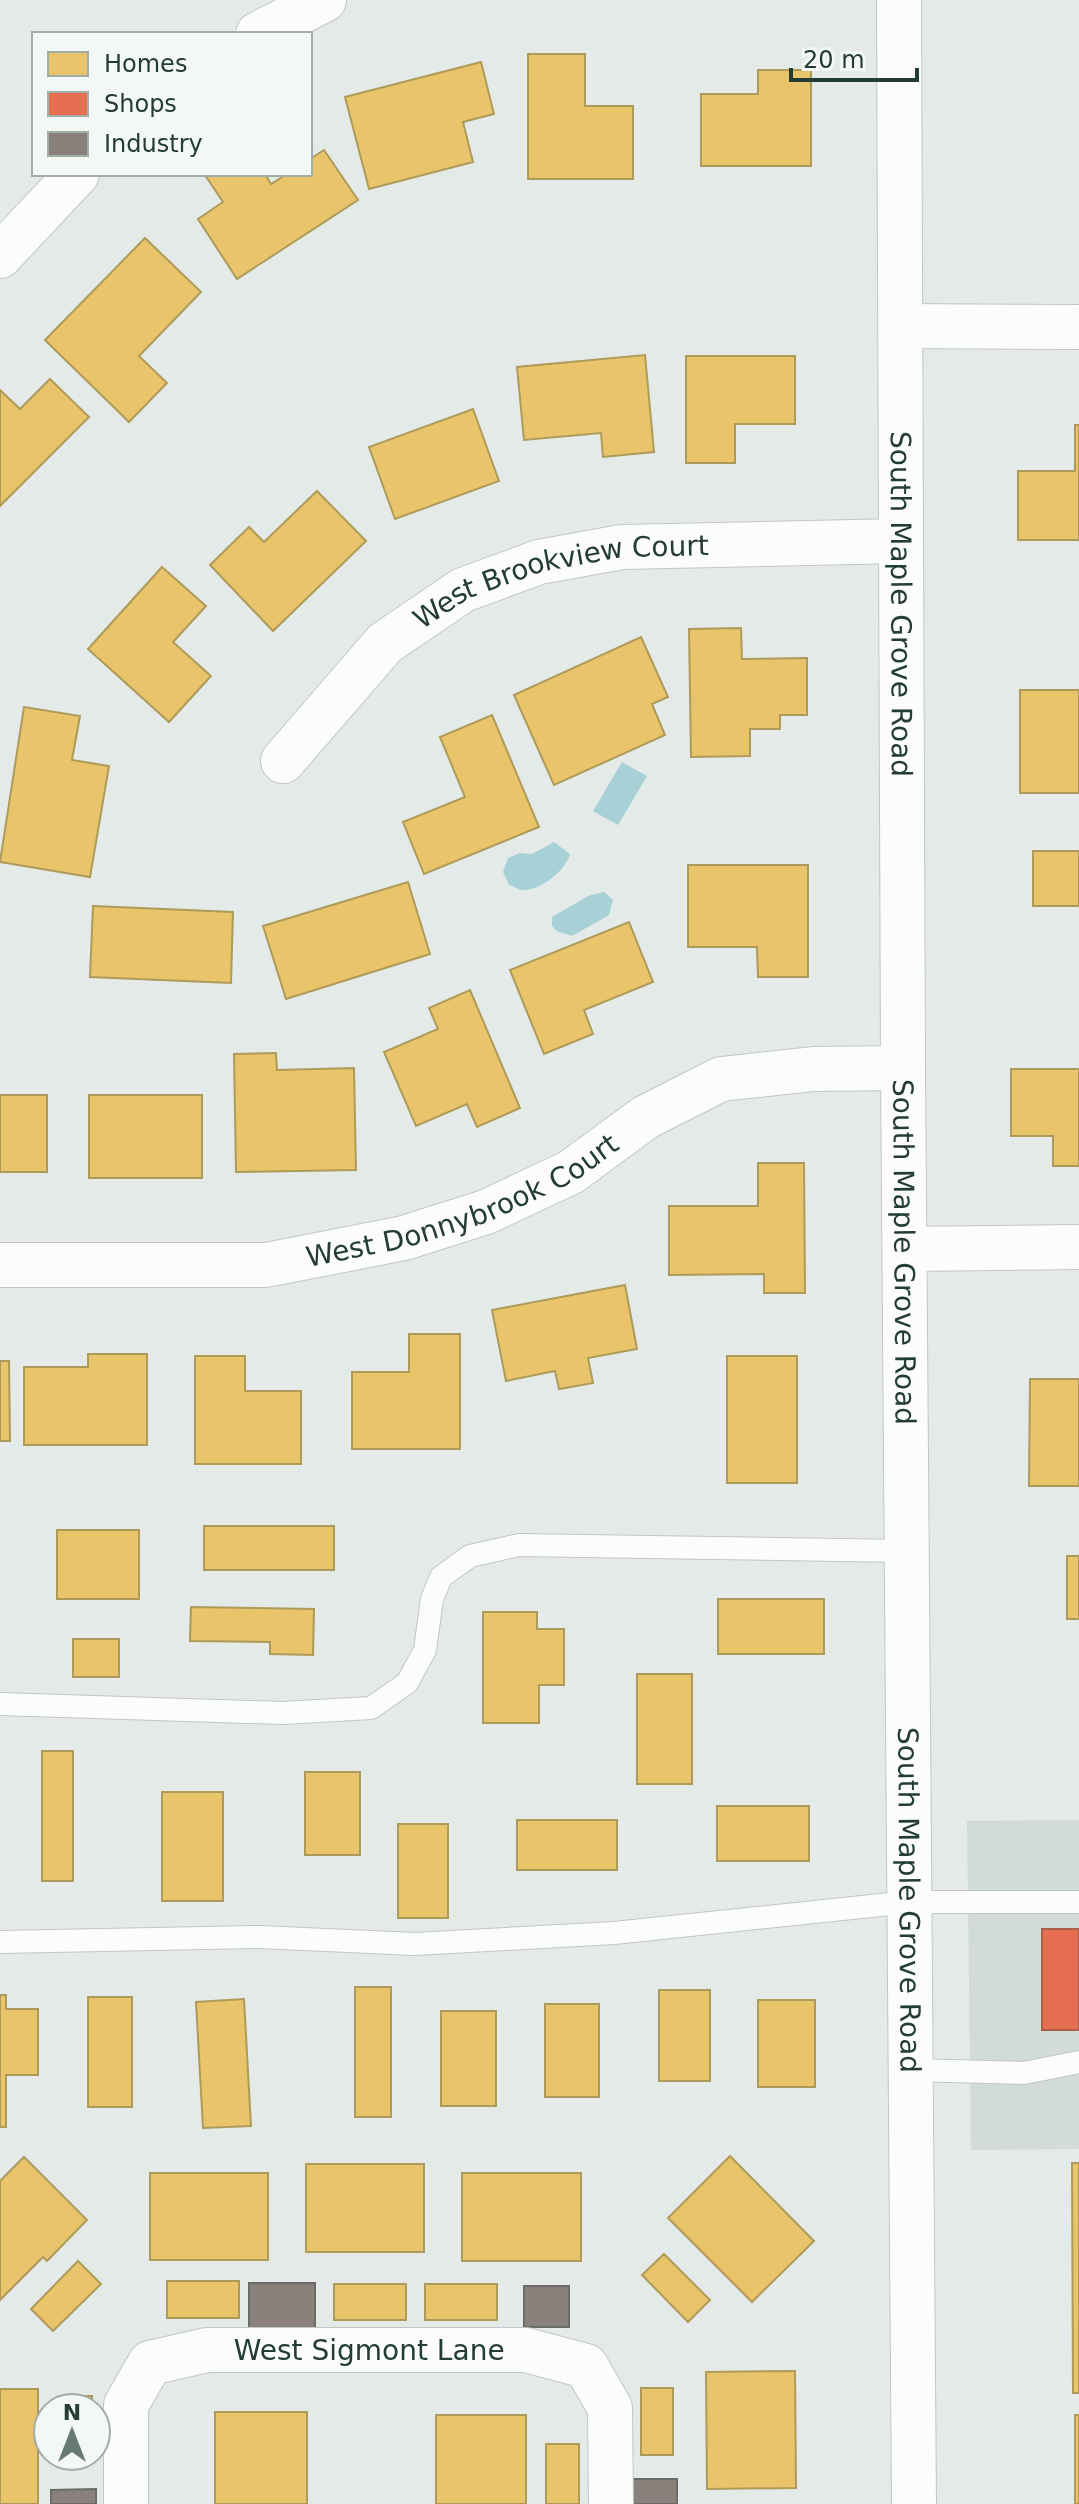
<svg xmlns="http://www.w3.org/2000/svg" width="1079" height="2504" font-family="'DejaVu Sans',sans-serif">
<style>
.built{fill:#d3dbd7}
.water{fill:#a7d1d6}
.homes{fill:#e9c46a;stroke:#ae9b5a;stroke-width:2}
.shops{fill:#e76f51;stroke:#ac6049;stroke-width:2}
.industry{fill:#8a817c;stroke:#6b6c67;stroke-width:2}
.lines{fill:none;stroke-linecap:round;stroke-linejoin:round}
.lane-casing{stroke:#c1c7c4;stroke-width:24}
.street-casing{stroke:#c1c7c4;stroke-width:46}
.secondary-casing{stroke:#c0c7c4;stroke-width:46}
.lane{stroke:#fbfcfb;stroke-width:22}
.street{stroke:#fbfcfb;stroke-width:44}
.secondary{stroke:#fbfcfb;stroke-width:44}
.labels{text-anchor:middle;stroke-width:8;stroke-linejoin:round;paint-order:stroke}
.street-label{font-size:28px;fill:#233c35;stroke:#f3f8f5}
</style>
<rect width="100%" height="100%" fill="#e4eae7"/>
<polygon class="built" points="1079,1820 1079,2149 971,2150 967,1821"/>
<g class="water">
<polygon points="622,762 647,776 618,825 593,811"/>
<path d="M554,842L570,854C565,871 541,891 521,890C517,889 513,886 509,885L503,872L508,858L520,853L532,854Z"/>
<polygon points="604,892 613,900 609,915 572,936 557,931 552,926 552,917 590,895"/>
</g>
<g class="homes">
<polygon points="528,54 585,54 585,106 633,106 633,179 528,179"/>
<polygon points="481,62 494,114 463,122 473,162 369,189 345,97"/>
<polygon points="758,70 811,70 811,166 701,166 701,94 758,94"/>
<polygon points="324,150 358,200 237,279 198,219 223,202 205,175 265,174 271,184 287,174 310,174 310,159"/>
<polygon points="145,238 201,292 139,356 167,383 129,422 45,340"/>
<polygon points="645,355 654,452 603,457 601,433 524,440 517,367"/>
<polygon points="686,356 795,356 795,424 735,424 735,463 686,463"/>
<polygon points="50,379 89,417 0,506 0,390 20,409"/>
<polygon points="473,409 499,481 395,519 369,447"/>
<polygon points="1075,425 1079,425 1079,540 1018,540 1018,471 1075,471"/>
<polygon points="317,491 366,541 273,631 210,565 249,527 264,542"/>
<polygon points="162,567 206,606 173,642 211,676 169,722 88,649"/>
<polygon points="741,628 742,659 807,658 807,715 780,715 780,729 750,729 750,756 691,757 689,629"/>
<polygon points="641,637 668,697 652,704 665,735 554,785 514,695"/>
<rect x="1020" y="690" width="59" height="103"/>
<polygon points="24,707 80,716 72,760 109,766 90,877 0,862"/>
<polygon points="492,715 539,827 424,874 403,822 465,797 440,737"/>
<rect x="1033" y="851" width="46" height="55"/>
<polygon points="688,865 808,865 808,977 758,977 757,947 688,947"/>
<polygon points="408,882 430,954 286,999 263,926"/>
<polygon points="93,906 233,912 231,983 90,977"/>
<polygon points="629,922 653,982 584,1010 593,1034 544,1054 510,970"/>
<polygon points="470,990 520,1108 477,1127 467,1104 416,1126 384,1052 438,1029 429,1008"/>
<polygon points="276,1053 277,1070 354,1068 356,1170 236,1172 234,1054"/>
<polygon points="1011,1069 1079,1069 1079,1166 1053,1166 1053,1136 1011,1136"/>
<rect x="0" y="1095" width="47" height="77"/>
<rect x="89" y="1095" width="113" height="83"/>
<polygon points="758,1163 804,1163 805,1293 764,1293 764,1274 669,1275 669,1206 758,1206"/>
<polygon points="625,1285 637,1349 588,1358 593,1383 559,1389 555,1371 506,1381 492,1310"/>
<polygon points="409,1334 460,1334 460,1449 352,1449 352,1372 409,1372"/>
<polygon points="88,1354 147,1354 147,1445 24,1445 24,1367 88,1367"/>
<polygon points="195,1356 245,1356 245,1391 301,1391 301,1464 195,1464"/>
<rect x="727" y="1356" width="70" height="127"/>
<polygon points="0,1361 9,1361 10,1441 0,1441"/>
<polygon points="1030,1379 1079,1379 1079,1486 1029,1486"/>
<rect x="204" y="1526" width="130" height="44"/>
<rect x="57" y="1530" width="82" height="69"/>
<rect x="1067" y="1556" width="12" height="63"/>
<rect x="718" y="1599" width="106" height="55"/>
<polygon points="191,1607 314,1609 313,1655 270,1654 270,1642 190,1641"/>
<polygon points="483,1612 537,1612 537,1629 564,1629 564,1685 539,1685 539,1723 483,1723"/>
<rect x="73" y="1639" width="46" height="38"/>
<rect x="637" y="1674" width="55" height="110"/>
<rect x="42" y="1751" width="31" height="130"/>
<rect x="305" y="1772" width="55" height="83"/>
<rect x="162" y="1792" width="61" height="109"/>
<rect x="717" y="1806" width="92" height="55"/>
<rect x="517" y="1820" width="100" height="50"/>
<rect x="398" y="1824" width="50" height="94"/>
<rect x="355" y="1987" width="36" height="130"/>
<rect x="659" y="1990" width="51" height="91"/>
<polygon points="0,1995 6,1995 6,2009 38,2009 38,2075 6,2075 6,2127 0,2127"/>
<rect x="88" y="1997" width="44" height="110"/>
<polygon points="244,1999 251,2126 203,2128 196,2002"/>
<rect x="758" y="2000" width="57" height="87"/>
<rect x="545" y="2004" width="54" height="93"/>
<rect x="441" y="2011" width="55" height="95"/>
<polygon points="730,2156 814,2241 752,2302 668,2218"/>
<polygon points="24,2157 87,2220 47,2261 43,2257 0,2300 0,2181"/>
<polygon points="1072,2163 1079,2163 1079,2393 1073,2393"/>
<rect x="306" y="2164" width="118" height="88"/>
<rect x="150" y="2173" width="118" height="87"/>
<rect x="462" y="2173" width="119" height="88"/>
<polygon points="664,2254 710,2300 688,2322 642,2275"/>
<polygon points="78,2261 101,2284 53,2331 31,2309"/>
<rect x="167" y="2281" width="72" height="37"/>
<rect x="334" y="2284" width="72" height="36"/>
<rect x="425" y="2284" width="72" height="36"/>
<polygon points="795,2371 796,2488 707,2489 706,2372"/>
<rect x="641" y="2388" width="32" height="67"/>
<rect x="0" y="2389" width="38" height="115"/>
<rect x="59" y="2396" width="33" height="12"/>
<rect x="215" y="2412" width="92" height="92"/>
<rect x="436" y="2415" width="90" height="89"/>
<rect x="1075" y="2415" width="4" height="89"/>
<rect x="546" y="2444" width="33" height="60"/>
<rect x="59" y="2456" width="33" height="7"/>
</g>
<rect class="shops" x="1042" y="1929" width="37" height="101"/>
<g class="industry">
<rect x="249" y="2283" width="66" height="46"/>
<rect x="524" y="2286" width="45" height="41"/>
<rect x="631" y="2479" width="46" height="25"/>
<polygon points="96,2489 96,2504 51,2504 51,2490"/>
</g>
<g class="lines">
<defs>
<g id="lane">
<polyline points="0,1704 283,1713 371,1708 407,1683 425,1650 432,1599 441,1577 470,1556 519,1545 907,1551"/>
<polyline points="0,1942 259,1937 415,1944 614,1933 909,1902 1079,1902"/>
<polyline points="911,2070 1024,2073 1079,2062"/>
</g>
<g id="street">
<polyline points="258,34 324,0"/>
<polyline points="0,256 77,174"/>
<polyline points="901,326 1079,327"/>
<path id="s1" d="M283,761L385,643L463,590L539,562L622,547L900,541"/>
<polyline points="906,1249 1079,1247"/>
<path id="s2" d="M0,1265H266L404,1238L486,1212L571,1172L646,1117L721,1079L813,1069L903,1068"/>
<path id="s3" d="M126,2504V2405L150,2363L207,2350H526L586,2366L610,2408L611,2504"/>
</g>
<g id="secondary">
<path id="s4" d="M899,0L903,1068L914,2504"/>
</g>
</defs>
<use href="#lane" class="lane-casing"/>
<use href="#street" class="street-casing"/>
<use href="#secondary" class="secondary-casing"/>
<use href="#lane" class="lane"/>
<use href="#street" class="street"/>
<use href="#secondary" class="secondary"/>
</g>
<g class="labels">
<g class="street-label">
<text dy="10" stroke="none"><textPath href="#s1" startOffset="348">West Brookview Court</textPath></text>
<text dy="10" stroke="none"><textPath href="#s4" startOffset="604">South Maple Grove Road</textPath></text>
<text dy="10" stroke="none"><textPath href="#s2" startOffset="474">West Donnybrook Court</textPath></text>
<text dy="10" stroke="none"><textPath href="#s4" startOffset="1252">South Maple Grove Road</textPath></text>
<text dy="10" stroke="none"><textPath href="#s4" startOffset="1900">South Maple Grove Road</textPath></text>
<text dy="10" stroke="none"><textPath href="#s3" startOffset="368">West Sigmont Lane</textPath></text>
</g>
</g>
<rect x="32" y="32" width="280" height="144" fill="#f3f8f5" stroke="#a0ada8" stroke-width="2"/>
<rect x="48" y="52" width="40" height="24" fill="#e9c46a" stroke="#a0ada8" stroke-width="2"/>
<text x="104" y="72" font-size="24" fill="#233c35">Homes</text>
<rect x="48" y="92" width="40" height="24" fill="#e76f51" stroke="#a0ada8" stroke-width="2"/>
<text x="104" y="112" font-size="24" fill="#233c35">Shops</text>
<rect x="48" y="132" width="40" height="24" fill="#8a817c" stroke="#a0ada8" stroke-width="2"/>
<text x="104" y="152" font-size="24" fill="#233c35">Industry</text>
<g transform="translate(72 2432)"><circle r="38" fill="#f3f8f5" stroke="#a0ada8" stroke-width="2"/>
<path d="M0-6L14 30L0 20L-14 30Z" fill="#677973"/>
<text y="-12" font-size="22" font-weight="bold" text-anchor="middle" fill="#233c35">N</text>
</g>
<path d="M791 68v12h126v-12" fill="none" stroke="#233c35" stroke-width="4"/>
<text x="803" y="68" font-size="24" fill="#233c35" stroke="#f3f8f5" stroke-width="6" paint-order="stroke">20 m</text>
</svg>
